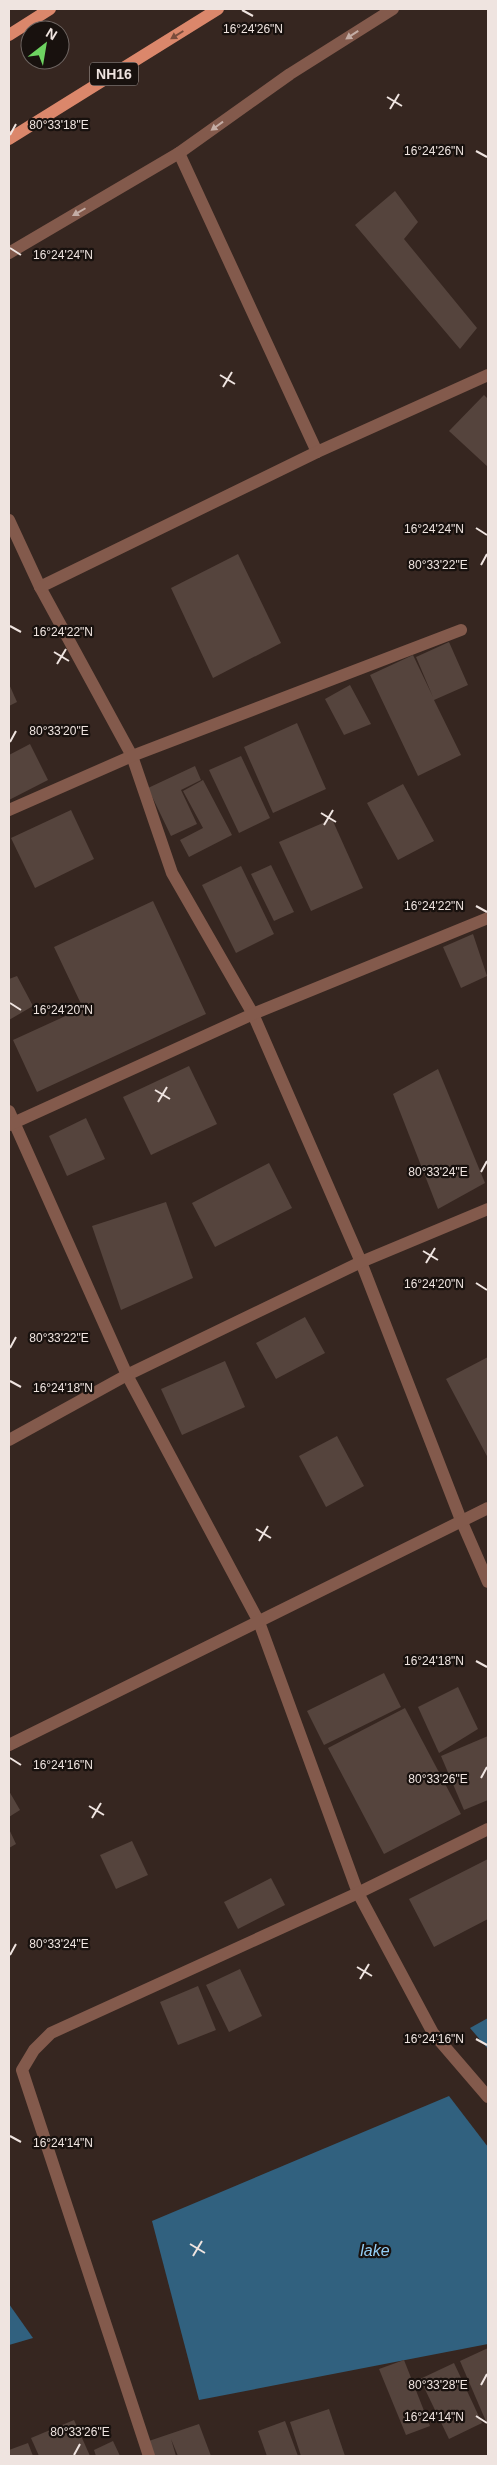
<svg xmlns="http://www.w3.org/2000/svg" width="497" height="2465" font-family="Arial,sans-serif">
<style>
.water{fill:#31617f}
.building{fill:#55443d}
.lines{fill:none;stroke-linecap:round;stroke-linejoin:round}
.minor{stroke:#835a4c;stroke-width:12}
.major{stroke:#db876b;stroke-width:12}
.oneway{fill:#7a4c3c}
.oneway2{fill:#c4ada5}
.ticks{fill:none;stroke:#efe4e0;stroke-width:2}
.labels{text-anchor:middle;stroke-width:4.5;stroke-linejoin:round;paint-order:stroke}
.shield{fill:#18110e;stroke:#aea5a1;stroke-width:1}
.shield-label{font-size:14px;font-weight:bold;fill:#efe4e0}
.water-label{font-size:16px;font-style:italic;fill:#94cef5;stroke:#18110e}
.ticks-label{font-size:12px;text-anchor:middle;fill:#efe4e0;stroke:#18110e;stroke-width:4.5;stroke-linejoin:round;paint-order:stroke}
</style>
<rect width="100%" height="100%" fill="#362620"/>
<g class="water">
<polygon points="488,2018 488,2049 470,2028"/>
<polygon points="449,2096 488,2147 488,2344 199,2400 152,2221"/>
<polygon points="9,2304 33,2338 9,2345"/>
</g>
<g class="building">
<polygon points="395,191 418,222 404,239 477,328 460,349 355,225"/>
<polygon points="484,395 488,399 488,467 449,431"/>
<polygon points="238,554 281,643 213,678 171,588"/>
<polygon points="449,642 468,685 434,700 461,755 418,776 370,675 413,655 433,697 416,657"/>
<polygon points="9,684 17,702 9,706"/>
<polygon points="350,685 371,724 344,735 325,699"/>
<polygon points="297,723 326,789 273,813 244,747"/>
<polygon points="30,744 48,780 9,800 9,755"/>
<polygon points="241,756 270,818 239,833 209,770"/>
<polygon points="195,766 201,780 181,790 197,824 171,836 148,788"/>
<polygon points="203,780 232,835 189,857 180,840 203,828 183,791"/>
<polygon points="403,784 434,841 398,860 367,803"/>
<polygon points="71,810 94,859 35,888 11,838"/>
<polygon points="332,819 363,888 311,911 279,842"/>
<polygon points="271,865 294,912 274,921 251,874"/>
<polygon points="241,866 274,934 236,953 202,885"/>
<polygon points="153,901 206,1014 37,1092 13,1040 83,1008 54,947"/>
<polygon points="473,934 487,976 461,988 443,947"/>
<polygon points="17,976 33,1006 9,1020 9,979"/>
<polygon points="189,1066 217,1124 151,1155 123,1097"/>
<polygon points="438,1069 485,1183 438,1209 393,1094"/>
<polygon points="86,1118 105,1159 67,1176 49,1136"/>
<polygon points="269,1163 292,1208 215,1247 192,1203"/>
<polygon points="166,1202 193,1278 121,1310 92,1226"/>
<polygon points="305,1317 325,1353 276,1379 256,1343"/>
<polygon points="488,1357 488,1458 446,1379"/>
<polygon points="225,1361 245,1407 182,1435 161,1389"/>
<polygon points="337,1436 364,1486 326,1507 299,1456"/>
<polygon points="384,1673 401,1707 324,1745 307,1711"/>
<polygon points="458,1687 478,1729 439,1753 418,1707"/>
<polygon points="405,1708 461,1814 384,1854 328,1748"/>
<polygon points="488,1736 488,1800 464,1810 441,1756"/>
<polygon points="9,1791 20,1810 9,1817"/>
<polygon points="9,1829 16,1844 9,1848"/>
<polygon points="132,1841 148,1875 116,1889 100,1855"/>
<polygon points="488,1859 488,1919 434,1947 409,1899"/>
<polygon points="271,1878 285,1905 238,1929 224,1902"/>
<polygon points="240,1969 262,2016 229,2032 206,1985"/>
<polygon points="198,1986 216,2030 178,2045 160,2002"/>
<polygon points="488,2348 488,2426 460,2361"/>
<polygon points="404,2360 430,2426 406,2435 379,2369"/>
<polygon points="454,2363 482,2423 449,2439 420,2379"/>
<polygon points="329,2409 345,2456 301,2456 290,2422"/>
<polygon points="74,2420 90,2456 39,2456 31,2438"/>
<polygon points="285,2421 298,2456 267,2456 258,2431"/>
<polygon points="199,2424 211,2456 178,2456 171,2439 176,2456 143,2456 140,2444"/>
<polygon points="113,2441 120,2456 96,2456 94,2450"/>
<polygon points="28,2443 33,2456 9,2456 9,2450"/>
</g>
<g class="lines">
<g class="minor">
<polyline points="179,153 317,452"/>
<polyline points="9,253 179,153 290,74 393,9"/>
<polyline points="9,520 40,587 132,756 172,873 253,1014 361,1262 461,1520 488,1582"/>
<polyline points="40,587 317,452 488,375"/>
<polyline points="9,810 132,756 461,630"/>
<polyline points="9,1111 127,1375 259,1622 358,1893 433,2033 488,2097"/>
<polyline points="9,1125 253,1014 488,918"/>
<polyline points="9,1440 127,1375 361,1262 488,1209"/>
<polyline points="9,1745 488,1508"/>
<polyline points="149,2456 22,2070 34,2050 51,2033 358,1893 488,1829"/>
</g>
<g class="major">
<polyline points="9,35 50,9"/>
<polyline points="9,139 218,9"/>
</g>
</g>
<defs><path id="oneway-solid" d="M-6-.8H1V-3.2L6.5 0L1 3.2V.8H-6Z" transform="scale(1.25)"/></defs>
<use class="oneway" href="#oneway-solid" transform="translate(177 35) rotate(148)"/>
<g class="oneway2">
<use href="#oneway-solid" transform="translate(352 35) rotate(147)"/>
<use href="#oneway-solid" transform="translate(217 126) rotate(144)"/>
<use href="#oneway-solid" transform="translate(79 212) rotate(150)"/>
</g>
<path class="ticks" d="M242,10L253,16M387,97L402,106M390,109L399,94M10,135L16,124M476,151L487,157M10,248L21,255M220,375L235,384M223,387L232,372M476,528L487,535M481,565L487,554M10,626L21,632M54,652L69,661M57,664L66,649M10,742L16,731M321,813L336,822M324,825L333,810M476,906L487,912M10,1003L21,1010M155,1090L170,1099M158,1102L167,1087M481,1172L487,1161M423,1251L438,1260M426,1263L435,1248M476,1283L487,1290M10,1348L16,1337M10,1381L21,1387M256,1529L271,1538M259,1541L268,1526M476,1661L487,1667M10,1758L21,1765M481,1778L487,1767M89,1806L104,1815M92,1818L101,1803M10,1955L16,1944M357,1967L372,1976M360,1979L369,1964M476,2039L487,2045M10,2136L21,2142M190,2244L205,2253M193,2256L202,2241M481,2385L487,2374M476,2416L487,2423M74,2455L80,2444"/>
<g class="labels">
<rect class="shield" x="90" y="62.5" width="48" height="23" rx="4"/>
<g class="shield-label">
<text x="114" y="79">NH16</text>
</g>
<g class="water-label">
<text x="375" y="2256">lake</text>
</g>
</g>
<g class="ticks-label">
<text x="253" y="33">16°24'26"N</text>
<text x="59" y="129">80°33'18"E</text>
<text x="434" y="155">16°24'26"N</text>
<text x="63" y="259">16°24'24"N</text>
<text x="434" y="533">16°24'24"N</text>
<text x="438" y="569">80°33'22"E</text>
<text x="63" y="636">16°24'22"N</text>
<text x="59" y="735">80°33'20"E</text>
<text x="434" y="910">16°24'22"N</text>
<text x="63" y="1014">16°24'20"N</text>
<text x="438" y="1176">80°33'24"E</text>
<text x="434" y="1288">16°24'20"N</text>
<text x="59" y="1342">80°33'22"E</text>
<text x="63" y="1392">16°24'18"N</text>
<text x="434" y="1665">16°24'18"N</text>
<text x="63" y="1769">16°24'16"N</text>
<text x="438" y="1783">80°33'26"E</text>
<text x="59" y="1948">80°33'24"E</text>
<text x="434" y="2043">16°24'16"N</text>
<text x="63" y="2147">16°24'14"N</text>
<text x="438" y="2389">80°33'28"E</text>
<text x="434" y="2421">16°24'14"N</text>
<text x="80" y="2436">80°33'26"E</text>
</g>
<rect width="497" height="2465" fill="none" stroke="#efe4e0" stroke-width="20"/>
<g transform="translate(45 45) rotate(31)"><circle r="24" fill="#18110e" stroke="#6e6562"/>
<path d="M0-4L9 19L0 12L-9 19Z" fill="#6ed361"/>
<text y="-8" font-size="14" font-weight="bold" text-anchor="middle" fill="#efe4e0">N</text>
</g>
</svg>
